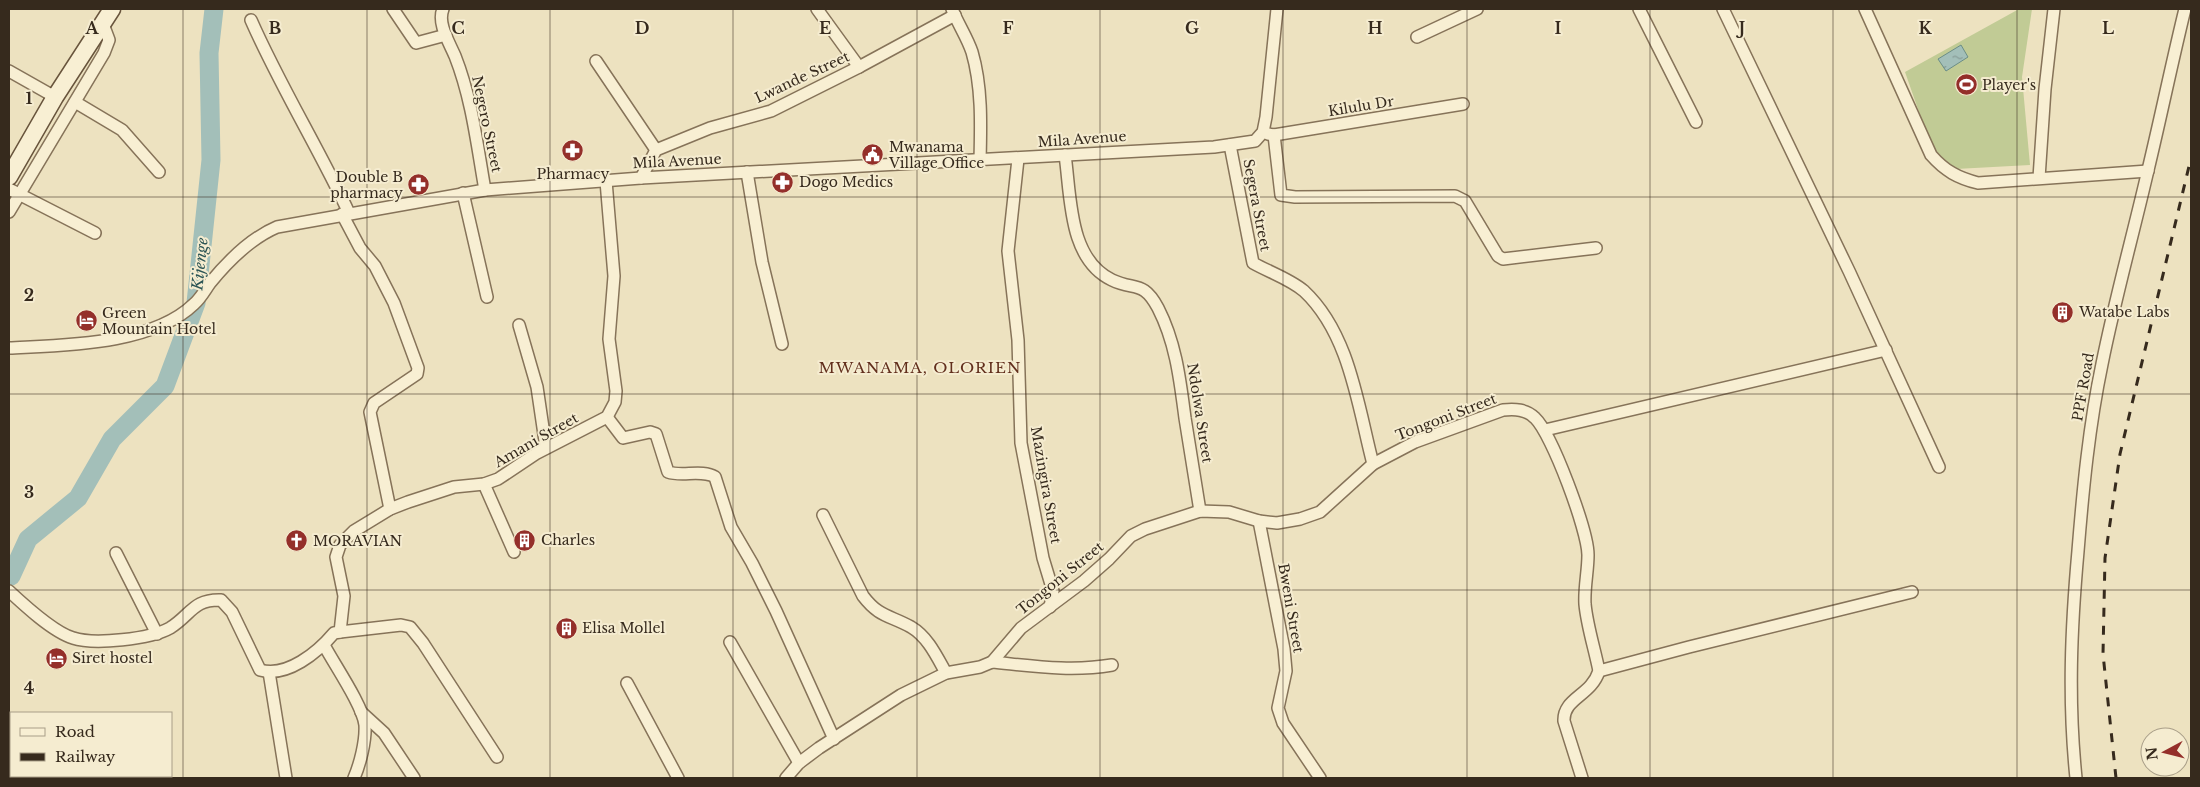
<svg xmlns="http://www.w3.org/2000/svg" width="2200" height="787" font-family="'Libre Baskerville',serif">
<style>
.grass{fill:#c1cb95}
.water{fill:url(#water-ripples);stroke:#6b8d86}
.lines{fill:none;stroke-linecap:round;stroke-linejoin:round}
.river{stroke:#a3bfb9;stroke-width:19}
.street-casing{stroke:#867359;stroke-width:14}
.secondary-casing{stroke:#68543c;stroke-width:19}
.street{stroke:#f8efd3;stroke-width:11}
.secondary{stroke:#f8efd3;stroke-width:16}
.rail{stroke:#362a1d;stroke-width:3;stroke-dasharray:9 9;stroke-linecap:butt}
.grid{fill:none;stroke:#362a1d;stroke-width:1;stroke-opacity:0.55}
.labels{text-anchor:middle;stroke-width:4;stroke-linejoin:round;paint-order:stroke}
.street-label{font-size:14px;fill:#362a1d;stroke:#f5ecd0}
.poi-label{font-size:14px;fill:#362a1d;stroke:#f5ecd0;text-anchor:start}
.water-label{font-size:15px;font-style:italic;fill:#2c5555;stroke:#f5ecd0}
.neighbourhood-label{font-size:15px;letter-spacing:1px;fill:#622f1d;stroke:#f5ecd0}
.grid-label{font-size:16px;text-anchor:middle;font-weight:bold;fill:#362a1d;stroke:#f5ecd0;stroke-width:4;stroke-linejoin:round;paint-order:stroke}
</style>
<defs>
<pattern id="water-ripples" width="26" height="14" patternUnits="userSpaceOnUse" patternTransform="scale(1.25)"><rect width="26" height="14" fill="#a3bfb9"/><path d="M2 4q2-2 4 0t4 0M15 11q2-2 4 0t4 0" fill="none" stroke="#869b96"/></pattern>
</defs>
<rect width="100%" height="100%" fill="#ede2c0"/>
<polygon class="grass" points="2019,9 2032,9 2022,77 2030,165 1956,169 1938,159 1926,132 1905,72"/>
<polygon class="water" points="1961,45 1968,57 1946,71 1938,59"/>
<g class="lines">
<polyline class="river" points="11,576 28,539 78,498 112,439 165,386 196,303 211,160 209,53 214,9"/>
<defs>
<g id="street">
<polyline points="393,9 416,43 446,35"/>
<path d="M443,9C437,23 449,42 455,56C472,99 477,145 485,190"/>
<polyline points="817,9 859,67"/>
<path d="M952,9C958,24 967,37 972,52C982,86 981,124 980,160"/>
<polyline points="1639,9 1696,122"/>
<polyline points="1723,9 1849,271 1939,467"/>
<path d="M1865,9L1931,155C1945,171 1958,178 1978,183L2148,171"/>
<path d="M251,20C280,86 318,147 349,213"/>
<polyline points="1417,37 1477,9"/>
<polyline points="596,61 656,150"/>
<polyline points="9,71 55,97"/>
<polyline points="75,102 122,130 159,172"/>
<polyline points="1268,134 1274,135 1463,104"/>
<polyline points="1274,135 1281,195 1295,197 1455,196 1465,201 1498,256 1503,259 1596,248"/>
<path d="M1230,145L1253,263C1269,272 1290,279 1304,291C1350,334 1358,407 1373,464"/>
<path d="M1065,155C1071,196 1068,259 1112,280C1135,291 1143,280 1158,308C1176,343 1180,380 1185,418C1190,449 1195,480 1200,511"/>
<polyline points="1018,159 1008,251 1018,340 1021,443 1043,558 1053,591 1050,607"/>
<polyline points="747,172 762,262 782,344"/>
<polyline points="641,178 656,150 710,128 771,111 859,67 955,15"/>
<polyline points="2039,178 2045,89 2054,9"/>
<polyline points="9,189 95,233"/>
<polyline points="463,193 487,297"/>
<polyline points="9,212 104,53 109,40 103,24"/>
<polyline points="342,214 360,248 375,266 394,303 418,368 417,374 374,403 370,412 390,509"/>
<polyline points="519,325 537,387 546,448"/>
<path d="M9,348C64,345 152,345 194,304C201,298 205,290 210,283C228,261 251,238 277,227L485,190L641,178L1214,147L1255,141L1263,132L1266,117L1277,9"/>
<path d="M607,417L623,438L650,432L656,434L668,472C682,477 702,469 715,477L731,527L752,563L776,611L834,739"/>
<polyline points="1545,430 1886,350"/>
<polyline points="484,484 514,552"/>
<path d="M823,515L863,596C879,617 889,615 911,627C928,637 937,657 946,673"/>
<polyline points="1259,521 1284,649 1286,671 1278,708 1283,723 1320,778"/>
<polyline points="116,553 157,634"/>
<path d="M9,591C24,605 53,632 73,638C94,645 151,639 170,628C191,615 193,599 221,600L232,612L260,670C287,678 318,652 334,633L340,632L344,596L336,557L340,545L354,531L390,509L408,502L454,487L484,484L498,479L537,453L607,417L615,402L616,391L609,339L614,276L606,181"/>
<polyline points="340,632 401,625 410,627 423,643 497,757"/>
<polyline points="730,642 799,763"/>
<path d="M324,645C334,664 363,706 365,725C366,741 360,764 354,778"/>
<path d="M992,662C1033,666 1071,672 1112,665"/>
<polyline points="1599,671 1689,647 1912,592"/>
<polyline points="269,672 286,778"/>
<polyline points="627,683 678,778"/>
<polyline points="361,712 384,733 414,778"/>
<path d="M786,778L799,763L819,748L901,695L946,673L980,667L992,662L1021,628L1084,581L1109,559L1131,536L1145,529L1200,511L1229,512L1259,521L1277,523L1300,519L1320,512L1373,464L1415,442L1503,410C1515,409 1526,409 1535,418C1552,434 1588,531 1588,555C1588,571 1584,588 1585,604C1587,626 1595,650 1599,671C1591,696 1563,698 1564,721L1582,778"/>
<path d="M2076,778C2068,700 2071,629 2078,551C2083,489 2089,426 2102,364C2115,299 2133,235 2148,170C2161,116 2172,62 2185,9"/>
</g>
<polyline id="secondary" points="9,177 55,97 112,9"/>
</defs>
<use href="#street" class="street-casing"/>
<use href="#secondary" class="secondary-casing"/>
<use href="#street" class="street"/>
<use href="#secondary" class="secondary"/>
<polyline class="rail" points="2116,778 2103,654 2105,558 2120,454 2191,158"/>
</g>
<path class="grid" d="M183,9V778M367,9V778M550,9V778M733,9V778M917,9V778M1100,9V778M1283,9V778M1467,9V778M1650,9V778M1833,9V778M2017,9V778M9,197H2191M9,394H2191M9,590H2191"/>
<defs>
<symbol id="stadium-disc" viewBox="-11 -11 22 22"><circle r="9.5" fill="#942f2a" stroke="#f5ecd0"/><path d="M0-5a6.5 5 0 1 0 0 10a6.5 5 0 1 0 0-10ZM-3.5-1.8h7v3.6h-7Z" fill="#fff"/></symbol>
<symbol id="pharmacy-disc" viewBox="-11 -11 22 22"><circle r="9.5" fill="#942f2a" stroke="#f5ecd0"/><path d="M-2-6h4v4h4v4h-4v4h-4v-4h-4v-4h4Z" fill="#fff"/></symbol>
<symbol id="civic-disc" viewBox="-11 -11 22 22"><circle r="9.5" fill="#942f2a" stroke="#f5ecd0"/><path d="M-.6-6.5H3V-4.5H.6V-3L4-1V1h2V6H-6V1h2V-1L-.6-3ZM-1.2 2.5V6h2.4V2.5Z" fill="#fff"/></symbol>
<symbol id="building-disc" viewBox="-11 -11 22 22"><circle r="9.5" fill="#942f2a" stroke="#f5ecd0"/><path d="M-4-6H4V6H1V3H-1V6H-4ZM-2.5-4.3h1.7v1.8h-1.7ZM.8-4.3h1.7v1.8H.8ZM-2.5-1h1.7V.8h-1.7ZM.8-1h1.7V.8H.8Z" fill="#fff"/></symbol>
<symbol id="hotel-disc" viewBox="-11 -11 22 22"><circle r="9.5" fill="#942f2a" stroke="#f5ecd0"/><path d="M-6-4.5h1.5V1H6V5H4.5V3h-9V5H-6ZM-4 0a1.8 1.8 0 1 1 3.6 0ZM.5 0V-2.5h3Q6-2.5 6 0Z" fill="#fff"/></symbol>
<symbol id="church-disc" viewBox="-11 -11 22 22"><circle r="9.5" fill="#942f2a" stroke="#f5ecd0"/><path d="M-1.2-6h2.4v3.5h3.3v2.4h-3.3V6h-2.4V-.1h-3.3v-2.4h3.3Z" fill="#fff"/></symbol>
</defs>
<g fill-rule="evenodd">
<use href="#stadium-disc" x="1954" y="72" width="25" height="25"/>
<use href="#pharmacy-disc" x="560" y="138" width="25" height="25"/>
<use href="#civic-disc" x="860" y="142" width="25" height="25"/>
<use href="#pharmacy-disc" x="770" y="170" width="25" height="25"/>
<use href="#pharmacy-disc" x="406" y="172" width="25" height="25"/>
<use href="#building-disc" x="2050" y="300" width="25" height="25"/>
<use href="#hotel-disc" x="74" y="308" width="25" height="25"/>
<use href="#building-disc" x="512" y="528" width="25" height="25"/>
<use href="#church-disc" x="284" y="528" width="25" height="25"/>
<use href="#building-disc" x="554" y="616" width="25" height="25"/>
<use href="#hotel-disc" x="44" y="646" width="25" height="25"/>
</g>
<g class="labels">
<g class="street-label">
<text transform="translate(802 77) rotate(-25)" y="5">Lwande Street</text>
<text transform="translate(1361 106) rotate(-9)" y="5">Kilulu Dr</text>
<text transform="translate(487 124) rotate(78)" y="5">Negero Street</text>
<text transform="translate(1082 139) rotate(-4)" y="5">Mila Avenue</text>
<text transform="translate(677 161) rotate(-3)" y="5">Mila Avenue</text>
<text transform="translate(1257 205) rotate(79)" y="5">Segera Street</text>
<text transform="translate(2083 387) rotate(-80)" y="5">PPF Road</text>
<text transform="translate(1200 413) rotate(81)" y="5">Ndolwa Street</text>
<text transform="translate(1446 417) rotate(-21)" y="5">Tongoni Street</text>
<text transform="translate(536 440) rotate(-30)" y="5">Amani Street</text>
<text transform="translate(1046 485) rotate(80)" y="5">Mazingira Street</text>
<text transform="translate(1060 578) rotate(-39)" y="5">Tongoni Street</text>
<text transform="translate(1291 608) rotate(80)" y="5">Bweni Street</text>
</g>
<g class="poi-label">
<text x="1982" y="90">Player's</text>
<text x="889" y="152">Mwanama<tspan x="889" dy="16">Village Office</tspan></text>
<text x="573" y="179" text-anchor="middle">Pharmacy</text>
<text x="403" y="182" text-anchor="end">Double B<tspan x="403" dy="16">pharmacy</tspan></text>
<text x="799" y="187">Dogo Medics</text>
<text x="2079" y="317">Watabe Labs</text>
<text x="102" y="318">Green<tspan x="102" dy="16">Mountain Hotel</tspan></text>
<text x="541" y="545">Charles</text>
<text x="313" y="546">MORAVIAN</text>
<text x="582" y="633">Elisa Mollel</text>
<text x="72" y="663">Siret hostel</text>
</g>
<g class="water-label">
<text transform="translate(200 264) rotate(-84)" y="5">Kijenge</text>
</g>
<g class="neighbourhood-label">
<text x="920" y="373">MWANAMA, OLORIEN</text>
</g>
</g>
<g class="grid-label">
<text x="92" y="34">A</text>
<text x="275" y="34">B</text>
<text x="458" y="34">C</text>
<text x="642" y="34">D</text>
<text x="825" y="34">E</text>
<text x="1008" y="34">F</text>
<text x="1192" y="34">G</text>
<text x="1375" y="34">H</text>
<text x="1558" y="34">I</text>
<text x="1742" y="34">J</text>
<text x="1925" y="34">K</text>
<text x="2108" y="34">L</text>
<text x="29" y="104">1</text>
<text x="29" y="301">2</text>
<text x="29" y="498">3</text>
<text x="29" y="694">4</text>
</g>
<rect width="2200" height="787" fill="none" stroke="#362a1d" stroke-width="20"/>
<rect x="10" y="712" width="162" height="65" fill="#f5ecd0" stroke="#a99e88"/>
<rect x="20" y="728" width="25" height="8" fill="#f8efd3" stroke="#a99e88"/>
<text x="55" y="737" font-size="15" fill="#362a1d">Road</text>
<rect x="20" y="753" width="25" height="8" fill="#362a1d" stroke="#a99e88"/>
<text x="55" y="762" font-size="15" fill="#362a1d">Railway</text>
<g transform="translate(2165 752) rotate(263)"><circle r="24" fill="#f5ecd0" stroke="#a99e88"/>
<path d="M0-4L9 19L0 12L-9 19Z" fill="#942f2a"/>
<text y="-8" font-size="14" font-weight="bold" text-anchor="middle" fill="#362a1d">N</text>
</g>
</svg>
